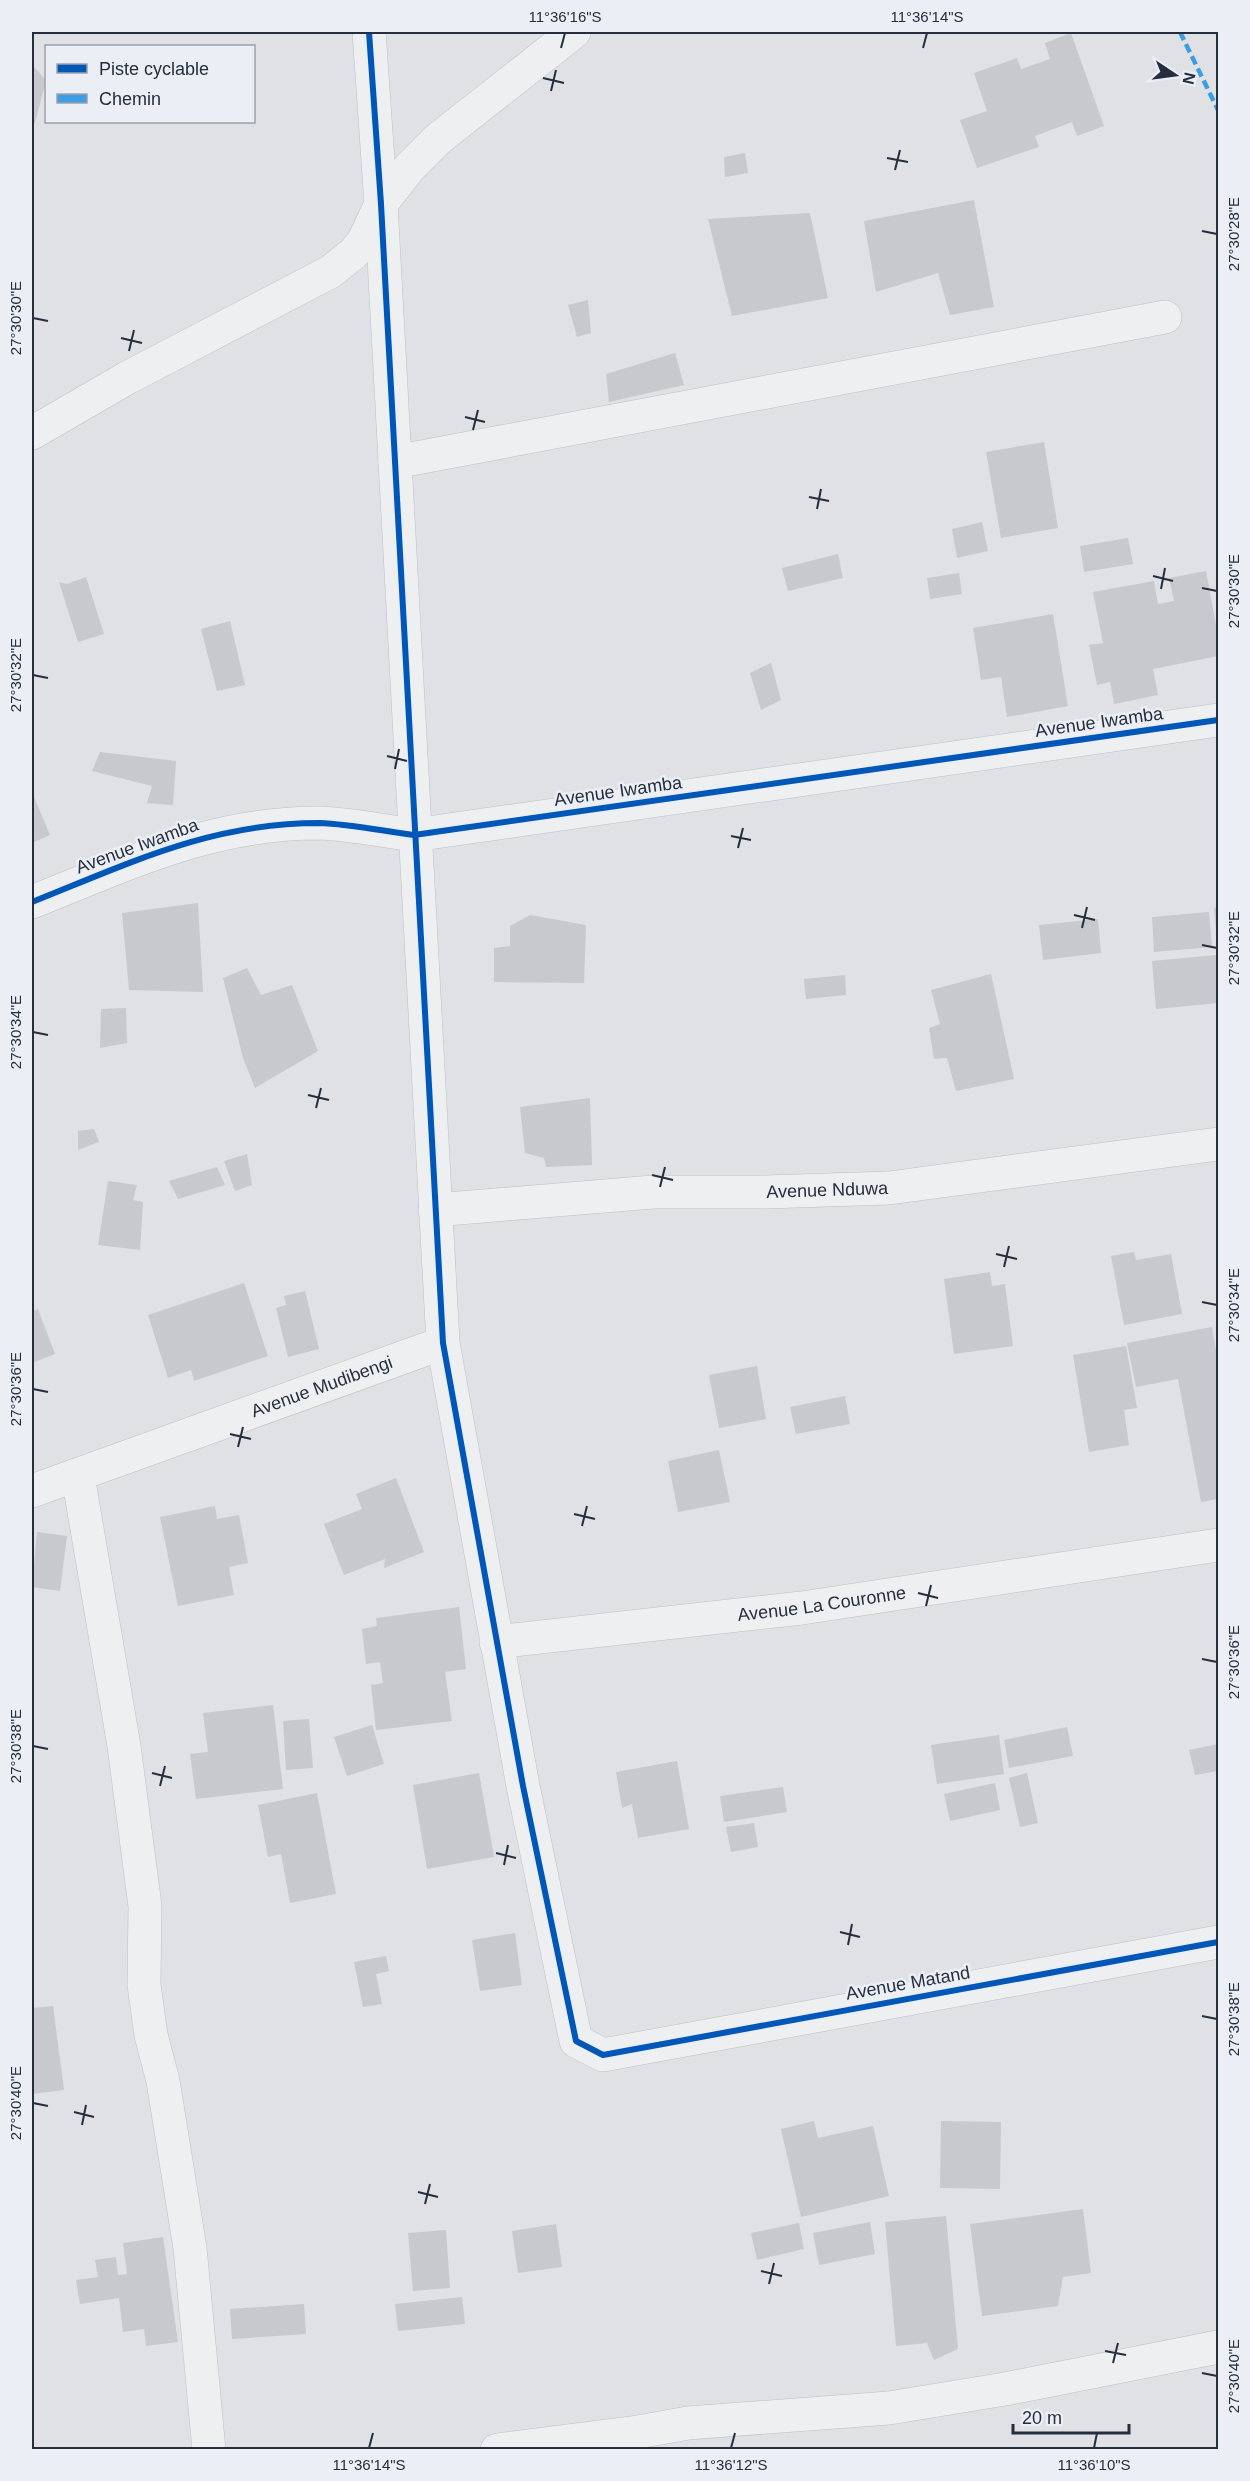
<svg xmlns="http://www.w3.org/2000/svg" width="1250" height="2481" font-family="Helvetica,sans-serif">
<style>
.building{fill:#c7c9cc}
.lines{fill:none;stroke-linecap:round;stroke-linejoin:round}
.street-casing{stroke:#bdbfc2;stroke-width:34}
.street{stroke:#eeeff1;stroke-width:33}
.quiet{stroke:#3c9de3;stroke-width:4.5;stroke-dasharray:9 4.5;stroke-linecap:butt}
.cycleway-casing{stroke:#ebeff5;stroke-width:10}
.cycleway{stroke:#0057b8;stroke-width:6}
.ticks{fill:none;stroke:#252e3e;stroke-width:2}
.labels{text-anchor:middle;stroke-width:5;stroke-linejoin:round;paint-order:stroke}
.street-label{font-size:18px;fill:#252e3e;stroke:#ebeff5}
.neatline{fill:none;stroke:#252e3e;stroke-width:2}
.ticks-label{font-size:15px;text-anchor:middle;fill:#252e3e}
</style>
<rect width="100%" height="100%" fill="#dfe1e4"/>
<g class="building">
<polygon points="1071,33 1104,126 1077,136 1072,122 1035,136 1039,147 977,168 960,120 987,111 974,73 1017,58 1021,69 1050,59 1045,43"/>
<polygon points="32,65 46,80 35,123 32,126"/>
<polygon points="745,153 748,173 725,177 724,157"/>
<polygon points="974,200 994,307 950,315 938,273 876,292 864,221"/>
<polygon points="810,213 828,298 732,316 708,219"/>
<polygon points="588,300 591,333 577,337 568,305"/>
<polygon points="675,353 684,385 609,402 606,374"/>
<polygon points="1044,442 1058,528 1001,538 986,452"/>
<polygon points="982,522 988,551 957,558 952,529"/>
<polygon points="1128,538 1133,564 1084,572 1080,546"/>
<polygon points="838,554 843,578 788,591 782,568"/>
<polygon points="1206,571 1218,636 1218,656 1153,669 1158,695 1114,704 1110,682 1097,685 1089,645 1103,643 1093,592 1154,581 1158,604 1174,601 1169,578"/>
<polygon points="959,573 962,594 930,599 927,578"/>
<polygon points="86,577 104,634 78,642 59,582 67,584"/>
<polygon points="1053,614 1068,706 1007,717 1001,677 981,680 973,628"/>
<polygon points="230,621 245,685 217,691 201,629"/>
<polygon points="771,663 781,700 761,710 750,673"/>
<polygon points="100,752 176,761 173,805 147,803 152,786 92,771"/>
<polygon points="32,792 50,835 32,843"/>
<polygon points="198,903 203,992 129,990 122,913"/>
<polygon points="1218,907 1218,941 1217,941 1214,908"/>
<polygon points="1209,912 1212,947 1154,952 1152,917"/>
<polygon points="530,915 586,925 584,983 494,982 494,948 510,946 510,926"/>
<polygon points="1098,919 1101,953 1043,960 1039,925"/>
<polygon points="1216,955 1218,1003 1156,1009 1152,961"/>
<polygon points="247,968 261,995 292,985 318,1051 255,1088 243,1058 223,978"/>
<polygon points="991,974 1014,1079 956,1091 947,1058 934,1059 929,1028 940,1024 931,990"/>
<polygon points="845,975 846,995 806,999 804,979"/>
<polygon points="126,1008 127,1043 100,1048 101,1009"/>
<polygon points="590,1098 592,1165 546,1167 544,1158 525,1153 520,1107"/>
<polygon points="94,1129 99,1142 78,1150 78,1131"/>
<polygon points="247,1154 252,1185 235,1191 224,1161"/>
<polygon points="217,1167 225,1185 178,1199 169,1181"/>
<polygon points="108,1181 137,1185 133,1200 143,1202 140,1250 98,1245"/>
<polygon points="1134,1252 1136,1260 1171,1254 1182,1314 1124,1325 1111,1256"/>
<polygon points="990,1272 992,1286 1005,1284 1013,1346 954,1354 944,1279"/>
<polygon points="244,1283 268,1356 194,1381 191,1370 168,1378 148,1315"/>
<polygon points="305,1291 319,1349 288,1357 276,1308 286,1305 284,1296"/>
<polygon points="38,1309 55,1354 32,1363 32,1312"/>
<polygon points="1212,1327 1218,1362 1218,1499 1201,1502 1178,1379 1136,1387 1127,1343"/>
<polygon points="1126,1346 1137,1408 1124,1410 1129,1445 1089,1452 1073,1355"/>
<polygon points="757,1366 766,1419 719,1428 709,1375"/>
<polygon points="845,1396 850,1424 796,1434 790,1407"/>
<polygon points="719,1450 730,1502 678,1512 668,1461"/>
<polygon points="396,1478 424,1552 384,1568 385,1559 344,1575 324,1524 362,1509 356,1494"/>
<polygon points="215,1506 217,1519 239,1515 248,1563 229,1567 234,1595 178,1606 160,1517"/>
<polygon points="37,1532 67,1536 60,1591 32,1587"/>
<polygon points="459,1607 466,1669 445,1672 452,1721 376,1730 371,1685 383,1683 380,1662 366,1664 362,1629 377,1626 376,1618"/>
<polygon points="273,1705 283,1789 196,1799 190,1754 208,1752 203,1713"/>
<polygon points="309,1719 313,1768 286,1770 283,1721"/>
<polygon points="372,1725 384,1764 347,1776 334,1737"/>
<polygon points="1067,1727 1073,1756 1009,1768 1004,1740"/>
<polygon points="999,1735 1004,1774 937,1784 931,1745"/>
<polygon points="1218,1744 1218,1771 1195,1775 1189,1750"/>
<polygon points="677,1761 689,1829 638,1838 632,1804 622,1808 616,1772"/>
<polygon points="479,1773 494,1857 427,1869 413,1785"/>
<polygon points="1027,1773 1038,1823 1020,1827 1009,1778"/>
<polygon points="995,1783 1000,1810 950,1821 944,1794"/>
<polygon points="783,1787 787,1812 724,1822 720,1796"/>
<polygon points="317,1793 336,1894 290,1903 281,1854 268,1857 258,1805"/>
<polygon points="754,1823 758,1847 731,1852 726,1827"/>
<polygon points="515,1933 522,1985 480,1991 472,1940"/>
<polygon points="386,1956 389,1971 376,1974 382,2004 363,2007 354,1962"/>
<polygon points="53,2006 64,2090 32,2094 32,2008"/>
<polygon points="814,2121 818,2138 873,2126 889,2196 801,2217 781,2129"/>
<polygon points="941,2121 1001,2122 1000,2189 940,2188"/>
<polygon points="1083,2209 1091,2273 1063,2277 1058,2306 982,2316 970,2224"/>
<polygon points="946,2216 958,2349 934,2360 927,2343 896,2346 885,2222"/>
<polygon points="870,2222 875,2254 819,2265 813,2233"/>
<polygon points="799,2223 804,2249 757,2260 751,2233"/>
<polygon points="556,2224 562,2267 518,2273 512,2231"/>
<polygon points="446,2230 450,2288 413,2291 408,2233"/>
<polygon points="163,2237 178,2342 146,2346 144,2329 123,2332 119,2298 80,2304 76,2280 98,2277 95,2260 116,2257 118,2275 127,2274 123,2243"/>
<polygon points="462,2297 465,2324 398,2331 395,2304"/>
<polygon points="304,2304 306,2334 232,2339 230,2309"/>
</g>
<g class="lines">
<defs>
<g id="street">
<polyline points="369,32 381,204 443,1343 523,1786 576,2041 603,2055 1218,1942"/>
<polyline points="32,433 127,378 330,272 354,253 364,240 381,204 410,167 438,139 574,32"/>
<polyline points="395,462 1165,317"/>
<path d="M32,902C130,863 211,823 319,823C350,824 383,831 414,835L1218,720"/>
<path id="s1" d="M435,1210L653,1192H765L889,1188L1218,1144"/>
<polyline points="78,1476 124,1746 145,1906 144,1985 151,2035 163,2081 190,2248 209,2450"/>
<path id="s2" d="M32,1491L443,1343"/>
<path id="s3" d="M496,1642L802,1608L1218,1545"/>
<polyline points="497,2450 638,2432 688,2423 889,2408 1005,2389 1218,2347"/>
</g>
</defs>
<use href="#street" class="street-casing"/>
<use href="#street" class="street"/>
<polyline class="quiet" points="1180,32 1218,110"/>
<defs>
<g id="cycleway">
<polyline points="369,32 381,204 443,1343 523,1786 576,2041 603,2055 1218,1942"/>
<path d="M32,902C130,863 211,823 319,823C350,824 383,831 414,835L1218,720"/>
</g>
</defs>
<use href="#cycleway" class="cycleway-casing"/>
<use href="#cycleway" class="cycleway"/>
</g>
<path class="ticks" d="M561,48L565,33M923,48L927,33M543,78L564,83M551,91L556,70M887,158L908,162M895,170L900,150M1202,231L1217,234M33,318L48,321M121,338L142,343M129,351L134,330M465,417L485,422M473,430L478,410M809,497L829,501M817,509L821,489M1153,576L1173,581M1202,588L1217,591M1161,589L1165,568M33,675L48,678M387,756L407,761M395,769L399,749M731,836L751,840M738,848L743,828M1074,915L1095,920M1082,928L1087,907M1202,945L1217,948M33,1032L48,1035M308,1095L329,1100M316,1108L321,1088M652,1175L673,1180M660,1187L665,1167M996,1254L1017,1259M1004,1267L1009,1246M1202,1302L1217,1305M33,1389L48,1392M230,1434L251,1439M238,1447L243,1427M574,1514L595,1519M582,1526L587,1506M918,1593L938,1598M926,1606L931,1585M1202,1659L1217,1662M33,1746L48,1749M152,1773L172,1778M160,1786L165,1766M496,1853L516,1858M504,1865L508,1845M840,1932L860,1937M848,1945L852,1924M1202,2016L1217,2019M33,2103L48,2106M74,2112L94,2117M82,2125L86,2105M418,2192L438,2197M425,2204L430,2184M761,2271L782,2276M769,2284L774,2263M1105,2351L1126,2355M1113,2363L1118,2343M1202,2373L1217,2376M369,2448L373,2433M731,2448L735,2433M1094,2448L1097,2433"/>
<g class="labels">
<g class="street-label">
<text transform="translate(1099 722) rotate(-8)" y="6">Avenue Iwamba</text>
<text transform="translate(618 791) rotate(-8)" y="6">Avenue Iwamba</text>
<text transform="translate(137 846) rotate(-20)" y="6">Avenue Iwamba</text>
<text dy="6" stroke="none"><textPath href="#s1" startOffset="393">Avenue Nduwa</textPath></text>
<text dy="6" stroke="none"><textPath href="#s2" startOffset="308">Avenue Mudibengi</textPath></text>
<text dy="6" stroke="none"><textPath href="#s3" startOffset="328">Avenue La Couronne</textPath></text>
<text transform="translate(908 1983) rotate(-10)" y="6">Avenue Matand</text>
</g>
</g>
<rect width="1250" height="2481" fill="none" stroke="#ebeff5" stroke-width="66"/>
<rect x="45" y="45" width="210" height="78" fill="#ebeff5" stroke="#9ca2ac" stroke-width="1.5"/>
<rect x="57" y="64" width="30" height="9" fill="#0057b8" stroke="#9ca2ac" stroke-width="1.5"/>
<text x="99" y="75" font-size="18" fill="#252e3e">Piste cyclable</text>
<rect x="57" y="94" width="30" height="9" fill="#3c9de3" stroke="#9ca2ac" stroke-width="1.5"/>
<text x="99" y="105" font-size="18" fill="#252e3e">Chemin</text>
<g transform="translate(1175 75) rotate(103)" stroke="#ebeff5" stroke-width="4.5" paint-order="stroke">
<path d="M0-4.5L10 22L0 15L-10 22Z" fill="#252e3e"/>
<text y="-9" font-size="16" font-weight="bold" text-anchor="middle" fill="#252e3e">N</text>
</g>
<path d="M1013 2424v9h116v-9" fill="none" stroke="#252e3e" stroke-width="3"/>
<text x="1022" y="2424" font-size="18" fill="#252e3e" stroke="#ebeff5" stroke-width="4.5" paint-order="stroke">20 m</text>
<rect x="33" y="33" width="1184" height="2415" class="neatline"/>
<g class="ticks-label">
<text x="565" y="22">11°36'16"S</text>
<text x="927" y="22">11°36'14"S</text>
<text transform="translate(1234 234) rotate(-90)" y="5">27°30'28"E</text>
<text transform="translate(16 318) rotate(-90)" y="5">27°30'30"E</text>
<text transform="translate(1234 591) rotate(-90)" y="5">27°30'30"E</text>
<text transform="translate(16 675) rotate(-90)" y="5">27°30'32"E</text>
<text transform="translate(1234 948) rotate(-90)" y="5">27°30'32"E</text>
<text transform="translate(16 1032) rotate(-90)" y="5">27°30'34"E</text>
<text transform="translate(1234 1305) rotate(-90)" y="5">27°30'34"E</text>
<text transform="translate(16 1389) rotate(-90)" y="5">27°30'36"E</text>
<text transform="translate(1234 1662) rotate(-90)" y="5">27°30'36"E</text>
<text transform="translate(16 1746) rotate(-90)" y="5">27°30'38"E</text>
<text transform="translate(1234 2019) rotate(-90)" y="5">27°30'38"E</text>
<text transform="translate(16 2103) rotate(-90)" y="5">27°30'40"E</text>
<text transform="translate(1234 2376) rotate(-90)" y="5">27°30'40"E</text>
<text x="369" y="2470">11°36'14"S</text>
<text x="731" y="2470">11°36'12"S</text>
<text x="1094" y="2470">11°36'10"S</text>
</g>
</svg>
